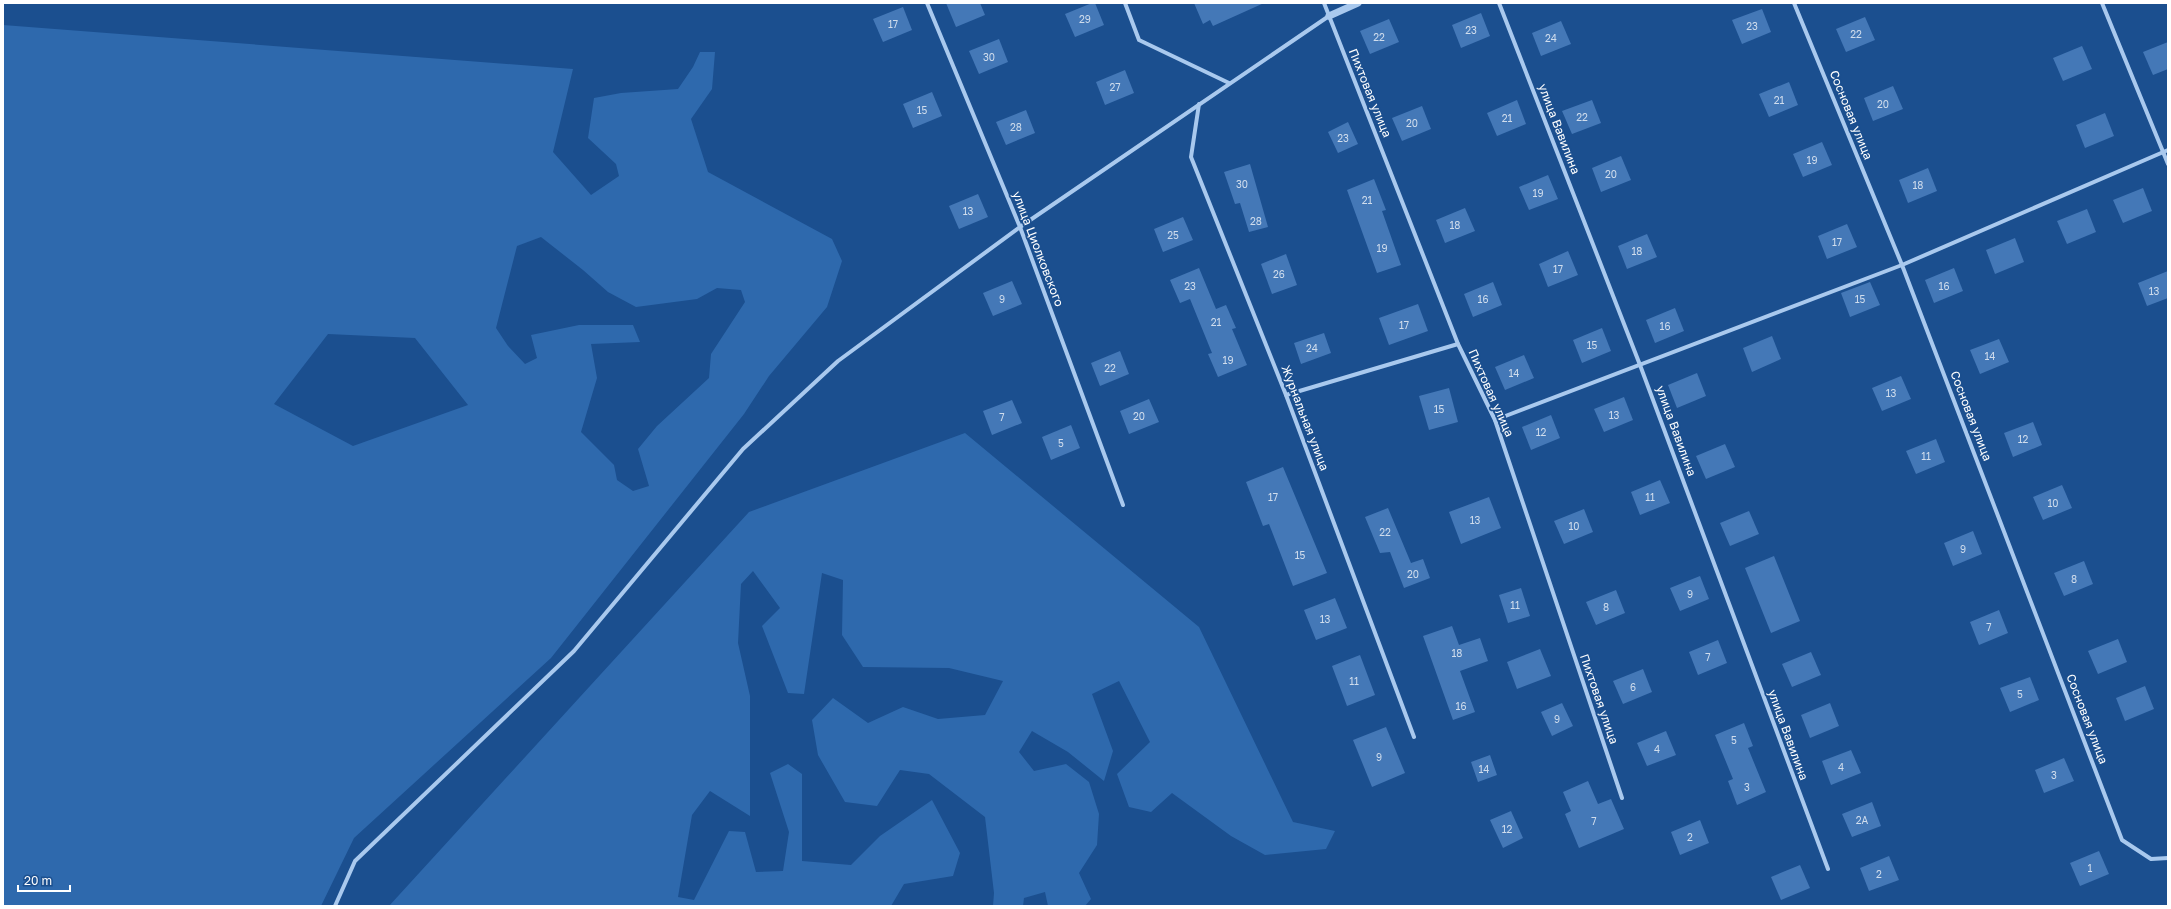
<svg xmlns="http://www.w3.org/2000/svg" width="2171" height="909" font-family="'Golos Text',sans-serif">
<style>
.green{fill:#2e69ad;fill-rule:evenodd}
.building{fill:#4478b7}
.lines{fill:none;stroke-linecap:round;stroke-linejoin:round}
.minor{stroke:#a9c9ee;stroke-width:4}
.tertiary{stroke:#a9c9ee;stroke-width:7}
.labels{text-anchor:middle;stroke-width:3.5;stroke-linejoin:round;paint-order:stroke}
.number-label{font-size:10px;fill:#d0dded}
.street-label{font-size:12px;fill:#fff;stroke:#1b4f8f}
</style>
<rect width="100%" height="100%" fill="#1b4f8f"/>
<g class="green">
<path d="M3,25L573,69L553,152L591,195L619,176L616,164L588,138L594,98L621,93L678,89L693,67L700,52H715L712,89L691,119L708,172L832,239L842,261L827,307L769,376L744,414L551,658L354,838L321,906H3ZM541,237L583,270L608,292L636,307L697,299L717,288L741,290L745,302L711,354L709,378L657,426L638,449L649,486L633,491L617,480L614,465L581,432L597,378L591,344L640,342L633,325H579L531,335L537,358L525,364L508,346L496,328L517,246ZM328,334L415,338L468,405L353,446L274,404Z"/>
<polygon points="965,433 1199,627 1293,822 1335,831 1326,849 1265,855 1231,836 1172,793 1151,812 1129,807 1117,774 1150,742 1119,681 1092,694 1113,751 1104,781 1068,752 1032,731 1019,752 1034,771 1066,764 1089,782 1099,814 1097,845 1079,873 1091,899 1085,906 1048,906 1045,892 1024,898 1023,906 993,906 994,893 985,817 929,774 900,770 877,806 845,802 818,755 812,720 833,698 868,723 903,707 938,719 985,715 1003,681 949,668 863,667 842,635 843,580 822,573 804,694 788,693 762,626 780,608 753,571 741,584 738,643 750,696 750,816 710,791 692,815 678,897 694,900 729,831 745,832 756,872 783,871 789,832 770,773 788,764 802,774 802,861 851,865 880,836 932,800 960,853 953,876 904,884 891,906 389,906 749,512"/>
</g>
<g class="building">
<polygon points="946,3 980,3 985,15 956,27"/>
<polygon points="1092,3 1095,3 1104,25 1075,37 1065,14"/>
<polygon points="1194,3 1264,3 1213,26 1210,20 1203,24"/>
<polygon points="903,7 912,30 883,42 873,19"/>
<polygon points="1762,9 1771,32 1742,44 1732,20"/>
<polygon points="1481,13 1490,36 1461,48 1452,25"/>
<polygon points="1865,17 1875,40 1846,52 1836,29"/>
<polygon points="1389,19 1399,42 1370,54 1360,31"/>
<polygon points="1561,21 1571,44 1541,56 1532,33"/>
<polygon points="999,39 1008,62 979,74 969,51"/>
<polygon points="2168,42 2168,69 2153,75 2143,52"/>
<polygon points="2082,46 2092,69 2063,81 2053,58"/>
<polygon points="1125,70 1134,93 1105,105 1096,82"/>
<polygon points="1789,82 1798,105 1769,117 1759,94"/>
<polygon points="1893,86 1903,109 1873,121 1864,98"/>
<polygon points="932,92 942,116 913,128 903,104"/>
<polygon points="1517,100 1526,124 1497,136 1487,113"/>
<polygon points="1592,100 1601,123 1572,134 1562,111"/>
<polygon points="1422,106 1431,129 1402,141 1392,118"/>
<polygon points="1026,110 1035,133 1006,145 996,122"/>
<polygon points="2105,113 2114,136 2085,148 2076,125"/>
<polygon points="1348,122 1358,144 1338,153 1328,132"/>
<polygon points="1822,142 1832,165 1803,177 1793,154"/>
<polygon points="1621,156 1631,180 1601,192 1592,168"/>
<polygon points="1250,164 1268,227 1249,232 1240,203 1235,204 1224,172"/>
<polygon points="1928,168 1937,191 1908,203 1899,180"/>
<polygon points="1548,175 1558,199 1529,210 1519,187"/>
<polygon points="1374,179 1386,210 1382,211 1401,265 1377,273 1347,190"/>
<polygon points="2143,188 2152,211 2123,223 2113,200"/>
<polygon points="978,194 988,217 959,229 949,206"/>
<polygon points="1465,208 1475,231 1445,243 1436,220"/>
<polygon points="2087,209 2096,232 2067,244 2057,221"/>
<polygon points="1183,217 1193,240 1163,252 1154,229"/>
<polygon points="1847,224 1857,247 1827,259 1818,236"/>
<polygon points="1647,234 1657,257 1627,269 1618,246"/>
<polygon points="2015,238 2024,262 1995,274 1986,250"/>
<polygon points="1568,251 1578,275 1548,287 1539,264"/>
<polygon points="1286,254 1297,285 1272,294 1261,264"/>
<polygon points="1199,268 1216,309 1226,305 1236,328 1232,329 1247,365 1218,377 1208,354 1212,353 1190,299 1180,303 1170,280"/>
<polygon points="1954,268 1963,291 1934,303 1925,280"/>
<polygon points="2168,271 2168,298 2147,306 2138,283"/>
<polygon points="1012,281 1022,304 993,316 983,293"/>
<polygon points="1493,282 1502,305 1473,317 1464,294"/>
<polygon points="1870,282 1880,305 1850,317 1841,293"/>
<polygon points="1418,304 1428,331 1389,345 1379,318"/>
<polygon points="1675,308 1684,331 1655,343 1646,320"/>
<polygon points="1602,328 1611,351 1582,363 1573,340"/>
<polygon points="1324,333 1331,353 1301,364 1294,343"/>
<polygon points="1772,336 1781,359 1752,372 1743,348"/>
<polygon points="1999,339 2009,362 1980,374 1970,350"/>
<polygon points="1120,351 1129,374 1100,386 1091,363"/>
<polygon points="1524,355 1534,378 1505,390 1495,367"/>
<polygon points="1697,373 1706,396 1677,408 1668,385"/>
<polygon points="1901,376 1911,399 1882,411 1872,388"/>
<polygon points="1449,388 1458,422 1429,430 1419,396"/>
<polygon points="1624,397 1633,420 1604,432 1594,409"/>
<polygon points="1149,399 1159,422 1129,434 1120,411"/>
<polygon points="1012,400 1022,423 992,435 983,411"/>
<polygon points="1551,415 1560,438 1531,450 1522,427"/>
<polygon points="2033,422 2042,445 2013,457 2004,433"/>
<polygon points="1071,425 1080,448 1051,460 1042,437"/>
<polygon points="1936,439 1945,462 1916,474 1906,451"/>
<polygon points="1725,444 1735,467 1706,479 1696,456"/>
<polygon points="1283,467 1327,573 1293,586 1269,524 1263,526 1246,482"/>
<polygon points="1660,480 1670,503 1640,515 1631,492"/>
<polygon points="2062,485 2072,508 2043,520 2033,497"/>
<polygon points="1489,497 1501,528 1461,544 1449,512"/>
<polygon points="1388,508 1411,563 1423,559 1430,578 1404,588 1390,552 1380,553 1365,517"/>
<polygon points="1584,509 1593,532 1564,544 1554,521"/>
<polygon points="1749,511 1759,534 1730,546 1720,523"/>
<polygon points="1973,531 1982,554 1953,566 1944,543"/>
<polygon points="1774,556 1800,621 1771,633 1745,568"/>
<polygon points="2084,561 2093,584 2064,596 2054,573"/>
<polygon points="1700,576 1709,599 1680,611 1670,588"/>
<polygon points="1521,588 1530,616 1508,623 1499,595"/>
<polygon points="1616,590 1625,613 1596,625 1586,602"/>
<polygon points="1335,598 1347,628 1316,640 1304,610"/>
<polygon points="1999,610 2008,633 1979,645 1970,622"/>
<polygon points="1452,626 1459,645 1480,638 1488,661 1460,671 1475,712 1453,720 1423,636"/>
<polygon points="2118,639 2127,662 2098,674 2088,651"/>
<polygon points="1718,640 1727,663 1698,675 1689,652"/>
<polygon points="1540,649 1551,676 1517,689 1507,662"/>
<polygon points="1811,652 1821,675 1792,687 1782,664"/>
<polygon points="1360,655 1375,695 1347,706 1332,666"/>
<polygon points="1643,669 1652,692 1623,704 1613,681"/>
<polygon points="2030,677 2039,700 2010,712 2000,688"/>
<polygon points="2145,686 2154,709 2125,721 2116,698"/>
<polygon points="1562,703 1573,726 1552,736 1541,712"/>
<polygon points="1830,703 1839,726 1810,738 1801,715"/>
<polygon points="1744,723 1753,746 1748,748 1766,792 1737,805 1728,781 1733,779 1715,735"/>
<polygon points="1386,727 1405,773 1372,787 1353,740"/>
<polygon points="1666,731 1676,755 1647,766 1637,743"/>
<polygon points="1851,750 1861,773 1831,785 1822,761"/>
<polygon points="1490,755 1497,775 1478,782 1471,762"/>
<polygon points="2064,758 2074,781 2044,793 2035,770"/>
<polygon points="1588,781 1598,804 1611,799 1624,829 1579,848 1565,814 1571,811 1563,792"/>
<polygon points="1872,802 1881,826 1852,837 1842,814"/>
<polygon points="1511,811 1523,838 1503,848 1490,820"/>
<polygon points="1700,820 1709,843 1680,855 1671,832"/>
<polygon points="2099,851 2109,874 2080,886 2070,863"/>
<polygon points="1889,856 1899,880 1869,891 1860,868"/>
<polygon points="1800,865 1810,888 1781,900 1771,877"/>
</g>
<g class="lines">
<g class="minor">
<polyline points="927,3 1020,227 1123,505"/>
<polyline points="1125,3 1139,40 1229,83"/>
<polyline points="1324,3 1458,344 1495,420 1622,798"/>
<polyline points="1499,3 1640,365 1828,869"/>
<polyline points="1794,3 1902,265 2122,840 2151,859 2168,858"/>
<polyline points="2102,3 2168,164"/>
<polyline points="1199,104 1191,157 1286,395 1414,737"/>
<polyline points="1286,395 1458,344"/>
<polyline points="1495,420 1902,265 2168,150"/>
<polyline points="335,906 355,861 574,651 743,449 838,361 1020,227 1329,16"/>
</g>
<polyline class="tertiary" points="1329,16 1358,3"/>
</g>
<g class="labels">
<g class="number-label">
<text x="1085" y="23">29</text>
<text x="893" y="28">17</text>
<text x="1752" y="30">23</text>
<text x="1471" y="34">23</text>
<text x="1856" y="38">22</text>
<text x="1379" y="41">22</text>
<text x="1551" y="42">24</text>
<text x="989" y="61">30</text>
<text x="1115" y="91">27</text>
<text x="1779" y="104">21</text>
<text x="1883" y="108">20</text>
<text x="922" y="114">15</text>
<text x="1582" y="121">22</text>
<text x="1507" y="122">21</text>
<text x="1412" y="127">20</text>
<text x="1016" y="131">28</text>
<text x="1343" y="142">23</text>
<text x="1812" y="164">19</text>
<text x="1611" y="178">20</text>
<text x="1242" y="188">30</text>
<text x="1918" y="189">18</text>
<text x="1538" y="197">19</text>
<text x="1367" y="204">21</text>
<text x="968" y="215">13</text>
<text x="1256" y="225">28</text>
<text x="1455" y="229">18</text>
<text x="1173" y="239">25</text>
<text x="1837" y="246">17</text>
<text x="1382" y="252">19</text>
<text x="1637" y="255">18</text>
<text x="1558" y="273">17</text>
<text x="1279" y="278">26</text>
<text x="1190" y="290">23</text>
<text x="1944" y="290">16</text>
<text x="2154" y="295">13</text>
<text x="1002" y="303">9</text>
<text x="1483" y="303">16</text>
<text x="1860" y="303">15</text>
<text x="1216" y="326">21</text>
<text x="1404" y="329">17</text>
<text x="1665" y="330">16</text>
<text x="1592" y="349">15</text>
<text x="1312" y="352">24</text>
<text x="1990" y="360">14</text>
<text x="1228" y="364">19</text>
<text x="1110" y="372">22</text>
<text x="1514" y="377">14</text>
<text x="1891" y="397">13</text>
<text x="1439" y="413">15</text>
<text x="1614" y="419">13</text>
<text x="1139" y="420">20</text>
<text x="1002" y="421">7</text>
<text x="1541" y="436">12</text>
<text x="2023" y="443">12</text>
<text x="1061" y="447">5</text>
<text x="1926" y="460">11</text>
<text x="1273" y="501">17</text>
<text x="1650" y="501">11</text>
<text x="2053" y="507">10</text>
<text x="1475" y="524">13</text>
<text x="1574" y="530">10</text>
<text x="1385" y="536">22</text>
<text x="1963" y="553">9</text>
<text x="1300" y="559">15</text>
<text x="1413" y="578">20</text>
<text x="2074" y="583">8</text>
<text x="1690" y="598">9</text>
<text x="1515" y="609">11</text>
<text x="1606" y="611">8</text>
<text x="1325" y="623">13</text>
<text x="1989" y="631">7</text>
<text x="1457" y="657">18</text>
<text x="1708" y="661">7</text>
<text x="1354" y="685">11</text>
<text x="1633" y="691">6</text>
<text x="2020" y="698">5</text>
<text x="1461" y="710">16</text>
<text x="1557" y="723">9</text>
<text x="1734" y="744">5</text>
<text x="1657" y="753">4</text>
<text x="1379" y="761">9</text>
<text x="1841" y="771">4</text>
<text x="1484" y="773">14</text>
<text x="2054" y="779">3</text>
<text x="1747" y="791">3</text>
<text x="1862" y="824">2А</text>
<text x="1594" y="825">7</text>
<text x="1507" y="833">12</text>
<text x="1690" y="841">2</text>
<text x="2090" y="872">1</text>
<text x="1879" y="878">2</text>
</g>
<g class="street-label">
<text transform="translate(1370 93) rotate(68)" y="4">Пихтовая улица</text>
<text transform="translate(1851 115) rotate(68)" y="4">Сосновая улица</text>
<text transform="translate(1559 129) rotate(69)" y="4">улица Вавилина</text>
<text transform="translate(1038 249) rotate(69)" y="4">улица Циолковского</text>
<text transform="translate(1491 393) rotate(66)" y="4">Пихтовая улица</text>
<text transform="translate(1971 416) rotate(69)" y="4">Сосновая улица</text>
<text transform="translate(1305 418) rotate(69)" y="4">Журнальная улица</text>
<text transform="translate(1676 431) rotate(70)" y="4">улица Вавилина</text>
<text transform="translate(1599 699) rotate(71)" y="4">Пихтовая улица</text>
<text transform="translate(2087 719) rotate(69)" y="4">Сосновая улица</text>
<text transform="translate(1788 735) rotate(70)" y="4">улица Вавилина</text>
</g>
</g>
<rect width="2171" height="909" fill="none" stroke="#ffffff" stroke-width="8"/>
<path d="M18 885v6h52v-6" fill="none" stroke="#ffffff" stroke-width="2"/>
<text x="24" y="885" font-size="12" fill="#ffffff" stroke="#1b4f8f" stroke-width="3" paint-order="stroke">20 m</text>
</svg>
